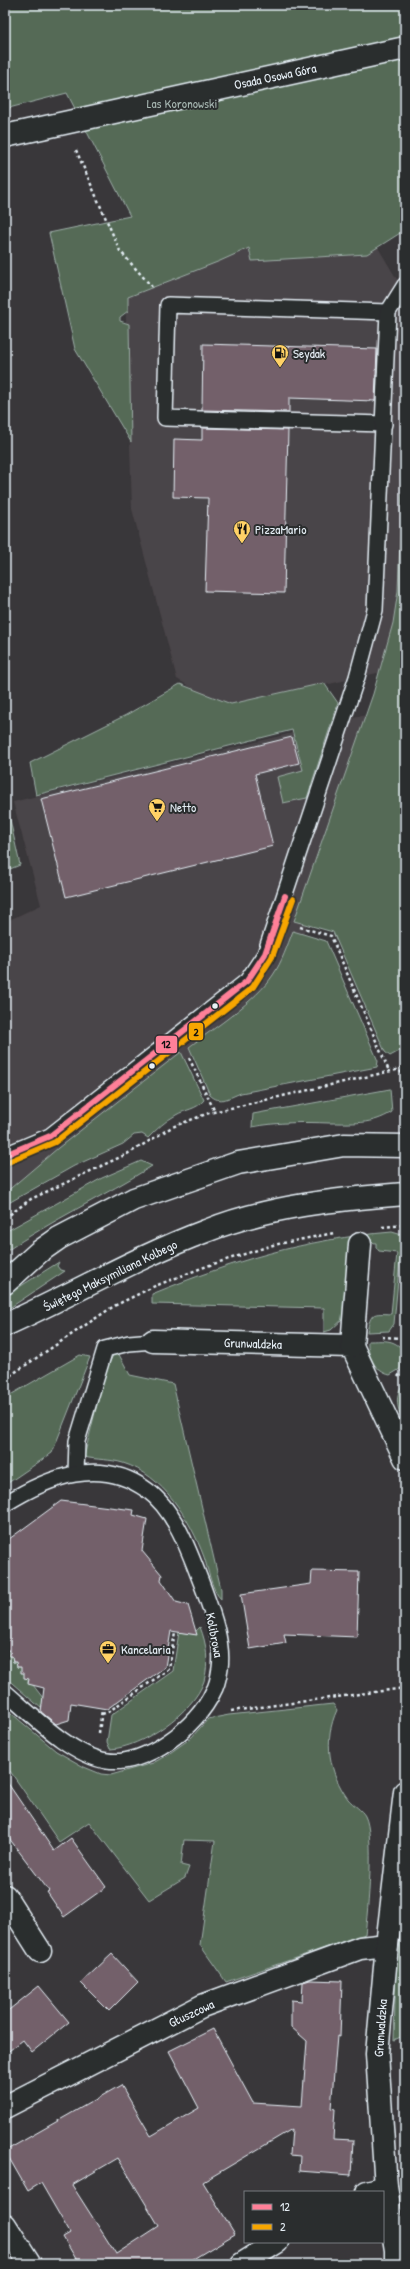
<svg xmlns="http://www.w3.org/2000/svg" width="410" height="2269" font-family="'Patrick Hand',sans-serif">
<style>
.built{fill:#4a4448}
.green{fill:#546b57;stroke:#9eaea8}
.building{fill:#73616a;stroke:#e8f1f8;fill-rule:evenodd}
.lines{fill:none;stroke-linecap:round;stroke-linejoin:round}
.service-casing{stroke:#e8f1f8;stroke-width:18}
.minor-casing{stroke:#e8f1f8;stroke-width:25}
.secondary-casing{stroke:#e8f1f8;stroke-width:25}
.path{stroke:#e8f1f8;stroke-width:2.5;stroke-dasharray:3 3;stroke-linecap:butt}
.service{stroke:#2a2d2e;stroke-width:15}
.minor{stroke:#2a2d2e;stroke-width:22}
.secondary{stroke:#2a2d2e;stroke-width:22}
.bus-1-casing{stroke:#2a2d2e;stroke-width:9}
.bus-2-casing{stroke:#2a2d2e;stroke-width:9}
.bus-1{stroke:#ff8098;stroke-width:6}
.bus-2{stroke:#f7a600;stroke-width:6}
.bus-dot{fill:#e8f1f8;stroke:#2a2d2e;stroke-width:1.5}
.labels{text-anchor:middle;stroke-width:4;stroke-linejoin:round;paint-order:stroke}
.street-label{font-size:13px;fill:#e8f1f8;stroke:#2a2d2e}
.park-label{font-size:13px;fill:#a5b5b0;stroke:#2a2d2e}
.poi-label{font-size:13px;fill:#e8f1f8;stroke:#2a2d2e;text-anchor:start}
.line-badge{stroke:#2a2d2e;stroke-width:1.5}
.pale-badge-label{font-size:11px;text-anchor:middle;font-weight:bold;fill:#111}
</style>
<rect width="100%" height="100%" fill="#39373a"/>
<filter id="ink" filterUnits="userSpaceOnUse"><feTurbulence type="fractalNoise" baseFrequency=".025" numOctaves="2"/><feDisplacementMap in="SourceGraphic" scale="8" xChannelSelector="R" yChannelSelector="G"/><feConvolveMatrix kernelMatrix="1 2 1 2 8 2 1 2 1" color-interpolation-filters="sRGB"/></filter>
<g filter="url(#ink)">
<g class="built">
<polygon points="367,229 405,293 405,597 390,670 225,708 177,679 132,509 125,289 253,239"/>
<polygon points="374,713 301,942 260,1005 5,1194 5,922 41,905 13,802"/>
</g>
<g class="green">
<polygon points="5,5 405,5 405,230 367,254 252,261 249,248 220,261 128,297 128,311 120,317 120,321 129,324 131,442 75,349 49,233 130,216 67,93 5,109"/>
<polygon points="405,411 405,1048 390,1056 385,1052 333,932 294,921 373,694 393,623 398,591"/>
<polygon points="324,683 338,703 307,798 283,803 277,777 303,770 292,730 36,795 30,763 126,715 180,684 231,704"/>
<polygon points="5,797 20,865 5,871"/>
<path d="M293,931L326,941L378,1061L377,1067L241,1093C230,1097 220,1105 210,1095L189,1047C214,1028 256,1001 273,975C282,962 287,946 293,931Z"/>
<path d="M181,1052L204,1100C196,1110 186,1109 176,1115C165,1121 157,1129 148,1138L142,1134L134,1135L123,1144L74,1166L5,1205V1193L58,1148Z"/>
<path d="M390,1089L392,1112C372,1125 352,1123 329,1123C304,1122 278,1122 252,1127L253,1114Z"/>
<path d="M141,1161L152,1166C104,1196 52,1220 5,1252V1232L102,1178Z"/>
<path d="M392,1232L402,1235L394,1324L389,1331L367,1332C371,1312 373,1313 391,1314L397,1253L379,1251L376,1247V1243L351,1240L343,1319L331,1330L324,1332V1308L152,1304V1294C233,1261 305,1239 392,1232Z"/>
<polygon points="59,1262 57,1266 60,1270 65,1271 5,1311 5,1296"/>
<path d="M368,1341C384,1341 393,1338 404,1351L400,1369L390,1375C375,1372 367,1355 368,1341Z"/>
<path d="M116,1349L130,1375L173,1384L221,1589V1599C212,1591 208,1569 204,1557C190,1519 163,1475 123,1463C110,1459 97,1460 84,1457L105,1372Z"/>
<polygon points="80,1355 90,1357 52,1453 5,1485 5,1398"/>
<path d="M405,1381V1425C397,1409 393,1396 405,1381Z"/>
<path d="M200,1627C207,1644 209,1663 204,1681C194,1712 141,1748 110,1749L107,1742L111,1715L173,1671L179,1632L193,1634Z"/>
<polygon points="5,1650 13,1651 9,1656 17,1657 13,1658 13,1662 22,1662 17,1664 17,1667 25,1667 21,1672 29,1674 34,1682 28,1681 28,1683 33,1685 43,1698 42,1709 5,1677"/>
<path d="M333,1704L337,1710C323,1740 329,1773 348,1799C353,1805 362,1810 365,1816C375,1835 368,1911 365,1934L226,1982L200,1945L215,1841L184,1840L181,1865L189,1867L185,1878L149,1900L89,1822L59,1842L10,1771L5,1774V1708L56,1751L84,1767L101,1774L111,1775L153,1763L167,1755L191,1738L208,1719L229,1715Z"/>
<polygon points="405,1892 405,2035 394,2040 396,1957"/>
</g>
<g class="building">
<polygon points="203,344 377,349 375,401 289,398 289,412 202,410"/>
<polygon points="202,428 288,430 284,593 205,591 208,498 173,497 174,439 202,440"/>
<polygon points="292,737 299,763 255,774 273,846 66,897 41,799"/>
<polygon points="61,1501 134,1510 133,1515 147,1519 142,1551 162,1575 161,1580 176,1602 188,1605 197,1635 171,1631 165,1667 107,1709 71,1703 69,1720 56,1724 41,1712 44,1688 28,1684 29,1679 24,1678 24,1673 21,1673 21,1667 17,1667 16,1662 13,1662 12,1656 9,1656 9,1650 5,1650 5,1542"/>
<polygon points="312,1571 359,1572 357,1637 284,1634 286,1643 250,1649 241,1594 311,1584"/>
<polygon points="5,1779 54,1851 71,1838 106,1887 64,1917 47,1892 49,1891 5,1833"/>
<polygon points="112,1954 138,1982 109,2011 81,1983"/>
<path d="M310,1980L342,1981L340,2037L337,2036L331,2108L335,2109L333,2139L353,2140L351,2175L299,2171L300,2156L290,2155L292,2129L203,2182L235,2234L185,2264H79L63,2237L70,2233L41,2183L28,2191L5,2151L121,2085L151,2136L199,2108L169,2051L213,2029L253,2103L302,2106L307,2041L291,2027V2000L302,2001L303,1982ZM118,2158L159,2226L116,2254L72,2185Z"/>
<polygon points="39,1986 69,2022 32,2052 23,2040 5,2054 5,2013"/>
</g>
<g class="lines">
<defs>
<g id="service">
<polyline points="384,424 165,418 168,305 388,312"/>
<polyline points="5,1155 50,1136 247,981 265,954 357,677 375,610 388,312 405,285"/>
<polyline points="76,1473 77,1441 105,1349 129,1343 153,1341"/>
<path d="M5,1504C48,1477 100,1456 147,1490C175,1510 189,1551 201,1582C210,1607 224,1641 220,1668C219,1675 217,1686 213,1692C198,1726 145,1767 107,1761C71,1755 32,1715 5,1692"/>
</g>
<g id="minor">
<polyline points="5,136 405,48"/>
<polyline points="153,1341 352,1346 405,1458"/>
<polyline points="352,1346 360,1244"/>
<polyline points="5,1896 40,1951"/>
<polyline points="5,2107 202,2006 360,1948 387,1945"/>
<polyline points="367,2192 386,2187"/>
<polyline points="5,2225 30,2264"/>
<polyline points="242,2264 277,2242"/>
<polyline points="396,2264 396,2250 386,2187 377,2054 387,1945 405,1792"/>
</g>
<g id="secondary">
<polyline points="5,1283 39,1252 59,1238 134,1199 238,1163 344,1145 405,1146"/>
<path d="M5,1325C72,1295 136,1257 206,1231C269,1206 337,1199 405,1194"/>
</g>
</defs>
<use href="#service" class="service-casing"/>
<use href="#minor" class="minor-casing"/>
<use href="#secondary" class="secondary-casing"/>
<g class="path">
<polyline points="76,150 120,251 152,287"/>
<polyline points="300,927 331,936 389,1071"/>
<polyline points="189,1058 215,1112"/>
<polyline points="405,1060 400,1069 405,1087"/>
<polyline points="5,1218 31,1199 131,1152 172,1127 209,1113 400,1069"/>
<polyline points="382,1227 405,1225"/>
<polyline points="382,1337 405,1338"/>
<polyline points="398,1377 405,1366"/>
<polyline points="5,1379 114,1306 155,1286 207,1266 273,1245 334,1233"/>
<polyline points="231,1711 405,1688"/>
<polyline points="102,1714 108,1712 169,1669 175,1632"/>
<polyline points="99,1733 102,1709"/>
</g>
<use href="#service" class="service"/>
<use href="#minor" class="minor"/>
<use href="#secondary" class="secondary"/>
<defs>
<polyline id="bus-1" points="5,1155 50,1136 247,981 265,954 285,896"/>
<polyline id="bus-2" points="8,1162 55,1142 253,987 272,957 293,899"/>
</defs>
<use href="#bus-1" class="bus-1-casing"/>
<use href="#bus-2" class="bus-2-casing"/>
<use href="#bus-1" class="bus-1"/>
<use href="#bus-2" class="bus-2"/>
</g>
</g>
<defs>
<symbol id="fuel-pin" viewBox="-11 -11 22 30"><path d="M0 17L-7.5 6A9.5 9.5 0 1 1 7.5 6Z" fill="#ffd166" stroke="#2a2d2e"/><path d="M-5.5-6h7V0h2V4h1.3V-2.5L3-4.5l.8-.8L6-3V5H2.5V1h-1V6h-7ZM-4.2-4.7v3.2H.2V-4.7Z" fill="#111"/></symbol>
<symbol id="restaurant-pin" viewBox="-11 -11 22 30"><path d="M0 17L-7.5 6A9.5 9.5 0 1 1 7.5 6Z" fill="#ffd166" stroke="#2a2d2e"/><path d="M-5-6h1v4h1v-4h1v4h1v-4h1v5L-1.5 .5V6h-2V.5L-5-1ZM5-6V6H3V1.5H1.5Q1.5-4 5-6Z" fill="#111"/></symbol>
<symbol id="supermarket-pin" viewBox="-11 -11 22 30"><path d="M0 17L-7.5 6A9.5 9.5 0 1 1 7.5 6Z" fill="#ffd166" stroke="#2a2d2e"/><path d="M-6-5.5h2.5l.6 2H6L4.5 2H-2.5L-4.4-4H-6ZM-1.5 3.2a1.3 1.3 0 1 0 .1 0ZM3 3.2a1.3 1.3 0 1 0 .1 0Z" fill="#111"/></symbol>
<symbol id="office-pin" viewBox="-11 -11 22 30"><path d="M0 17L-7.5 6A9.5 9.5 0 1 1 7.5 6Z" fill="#ffd166" stroke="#2a2d2e"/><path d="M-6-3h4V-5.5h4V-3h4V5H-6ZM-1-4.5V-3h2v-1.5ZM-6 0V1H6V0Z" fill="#111"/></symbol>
</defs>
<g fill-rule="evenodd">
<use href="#fuel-pin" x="270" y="343" width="20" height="27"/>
<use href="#restaurant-pin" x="232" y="519" width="20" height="27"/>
<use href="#supermarket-pin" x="147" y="797" width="20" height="27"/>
<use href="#office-pin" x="98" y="1639" width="20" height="27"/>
</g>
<g class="bus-dot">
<circle cx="215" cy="1006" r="3.5"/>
<circle cx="152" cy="1066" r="3.5"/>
</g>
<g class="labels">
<g class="street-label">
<text transform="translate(275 76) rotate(-12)" y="5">Osada Osowa Góra</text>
<text transform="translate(110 1275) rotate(-26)" y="5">Świętego Maksymiliana Kolbego</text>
<text transform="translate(253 1343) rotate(2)" y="5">Grunwaldzka</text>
<text transform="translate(215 1635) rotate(79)" y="5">Kolibrowa</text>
<text transform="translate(191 2013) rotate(-25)" y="5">Głuszcowa</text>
<text transform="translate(380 2028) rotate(-86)" y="5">Grunwaldzka</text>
</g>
<g class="park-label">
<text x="182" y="108">Las Koronowski</text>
</g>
<g class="poi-label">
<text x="293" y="358">Seydak</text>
<text x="255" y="534">PizzaMario</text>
<text x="170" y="812">Netto</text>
<text x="121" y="1654">Kancelaria</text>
</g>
</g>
<g class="line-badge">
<rect x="188" y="1022" width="16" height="19" rx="4" fill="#f7a600"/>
<rect x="155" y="1035" width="23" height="19" rx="4" fill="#ff8098"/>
</g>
<g class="pale-badge-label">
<text x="196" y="1036">2</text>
<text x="166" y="1048">12</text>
</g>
<rect width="410" height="2269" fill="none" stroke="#2a2d2e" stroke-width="20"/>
<rect x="10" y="10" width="390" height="2249" fill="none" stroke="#e8f1f8" stroke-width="1.5" filter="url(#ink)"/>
<rect x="244" y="2191" width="140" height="52" fill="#2a2d2e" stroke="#767b7f"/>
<rect x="252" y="2204" width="20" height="6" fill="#ff8098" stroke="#767b7f"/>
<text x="280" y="2211" font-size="12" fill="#e8f1f8">12</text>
<rect x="252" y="2224" width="20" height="6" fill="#f7a600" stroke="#767b7f"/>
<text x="280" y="2231" font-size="12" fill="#e8f1f8">2</text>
</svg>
